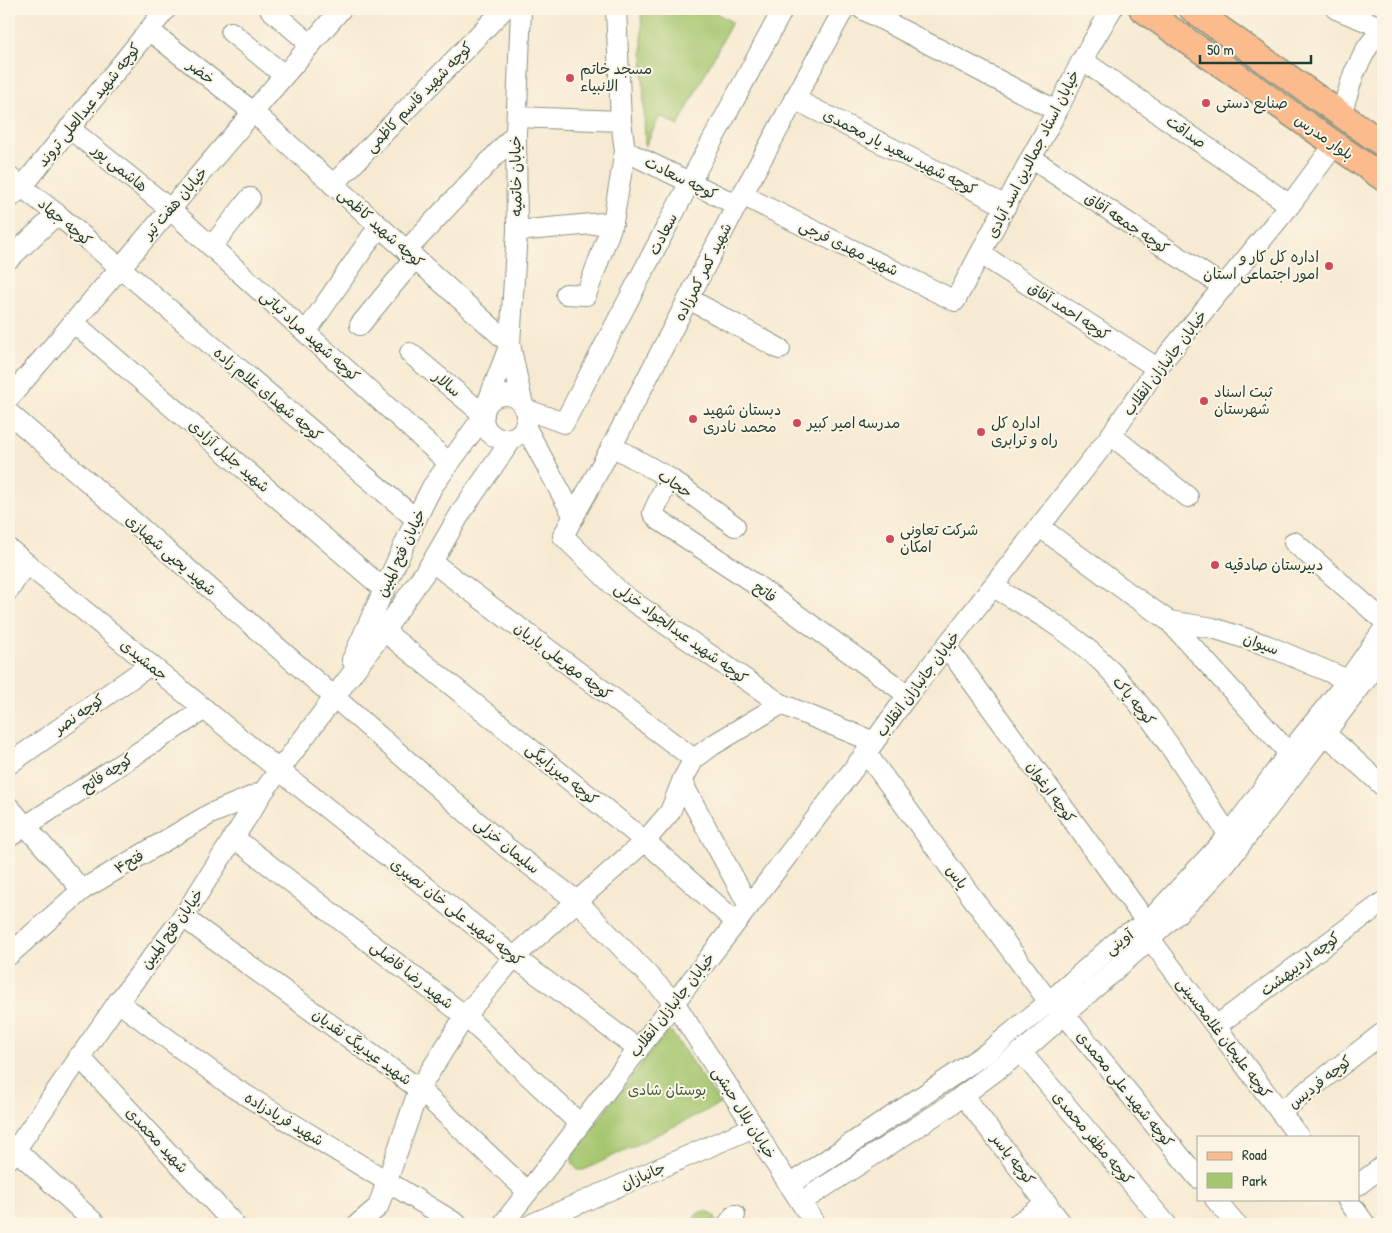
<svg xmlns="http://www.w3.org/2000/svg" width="1392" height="1233" font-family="'Patrick Hand','Playpen Sans Arabic',sans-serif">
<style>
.green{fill:#a5c66e;stroke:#628251}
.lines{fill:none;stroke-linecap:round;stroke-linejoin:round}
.minor-casing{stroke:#8b9483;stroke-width:22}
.major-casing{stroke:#8b9483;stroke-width:28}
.minor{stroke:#fff;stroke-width:20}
.major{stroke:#fbbb8d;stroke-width:25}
.poi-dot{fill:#d1495b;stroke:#fcf5e5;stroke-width:2}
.labels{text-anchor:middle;stroke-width:4;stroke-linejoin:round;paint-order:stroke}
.poi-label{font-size:15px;fill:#1f3d34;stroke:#fcf5e5;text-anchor:start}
.street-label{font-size:15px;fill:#1f3d34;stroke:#fcf5e5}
.park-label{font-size:15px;fill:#405f42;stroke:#fcf5e5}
</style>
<rect width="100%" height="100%" fill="#fcf5e5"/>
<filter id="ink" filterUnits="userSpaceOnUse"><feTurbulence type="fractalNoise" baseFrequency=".02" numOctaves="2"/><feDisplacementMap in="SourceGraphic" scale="10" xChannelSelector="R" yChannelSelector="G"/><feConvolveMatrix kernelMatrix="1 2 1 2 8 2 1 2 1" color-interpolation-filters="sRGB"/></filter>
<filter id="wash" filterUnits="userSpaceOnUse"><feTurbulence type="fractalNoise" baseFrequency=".0096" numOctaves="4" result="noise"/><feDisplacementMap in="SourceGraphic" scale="20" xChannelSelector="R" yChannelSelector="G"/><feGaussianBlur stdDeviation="1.12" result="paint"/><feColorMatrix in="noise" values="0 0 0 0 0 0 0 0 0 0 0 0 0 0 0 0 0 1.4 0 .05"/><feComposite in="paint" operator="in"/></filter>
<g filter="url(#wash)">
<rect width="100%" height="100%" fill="#f7ead2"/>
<g class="green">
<polygon points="641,9 718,9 716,13 732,22 678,126 660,116 645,147"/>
<path d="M671,1031L720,1104L584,1170H578C572,1165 571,1161 573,1153L666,1032Z"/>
<path d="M704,1211C712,1212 716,1216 716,1224H693C693,1217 697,1212 704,1211Z"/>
</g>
</g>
<g filter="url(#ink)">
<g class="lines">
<defs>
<g id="minor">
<polyline points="270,9 311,45"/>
<polyline points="521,9 516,133 517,231 510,344 523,406"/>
<polyline points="862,9 1057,111"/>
<polyline points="1336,9 1383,28"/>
<polyline points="150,31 253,112 510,344"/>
<polyline points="231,32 284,75"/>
<polyline points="1082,60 1290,205"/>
<polyline points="794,99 1006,206"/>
<polyline points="1341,114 1354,73 1367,48 1383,27"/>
<polyline points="517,117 621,121"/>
<polyline points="69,128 170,209 449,463"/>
<polyline points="625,151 737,205"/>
<polyline points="1031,158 1224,287"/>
<polyline points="9,177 57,214 416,519"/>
<polyline points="333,185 504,9"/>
<polyline points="742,195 955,301 1031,158 1057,111 1082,60 1112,9"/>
<polyline points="9,199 22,187 166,9"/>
<polyline points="517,231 613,222"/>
<polyline points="212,246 250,198"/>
<polyline points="406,251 516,133"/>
<polyline points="981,254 1157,368"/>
<polyline points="9,259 57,214"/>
<polyline points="566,294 586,295 613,222 625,151 621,121 616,9"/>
<polyline points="689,299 780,349"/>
<polyline points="73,322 385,590"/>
<polyline points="360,325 415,258"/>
<polyline points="306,332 379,226"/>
<polyline points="410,353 484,415"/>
<circle cx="505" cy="417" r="22"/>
<polyline points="9,398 341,9"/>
<polyline points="485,409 510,344"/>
<polyline points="525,409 564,423 690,182 783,9"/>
<polyline points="9,413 506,847 577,901 674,1002 754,1127 768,1152 815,1224"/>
<polyline points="525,426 574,517"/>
<polyline points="1111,435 1188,497"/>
<polyline points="612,446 669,478 735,526"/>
<polyline points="669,478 653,513 659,520 742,575 908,695"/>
<polyline points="1040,527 1130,594 1169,621 1289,753 1300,747"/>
<polyline points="1294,542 1383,620"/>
<polyline points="9,549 280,771 514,957 638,1049"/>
<polyline points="432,562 694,759"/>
<path d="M993,587C1032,609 1071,632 1103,663C1153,713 1189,777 1229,835L1233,845"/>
<polyline points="9,590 26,563"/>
<polyline points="1169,621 1213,628 1266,645 1348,680"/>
<polyline points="384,631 645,841 736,922"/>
<polyline points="947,647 1147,923 1150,939 1299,1137"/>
<polyline points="352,660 416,519 432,487 483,417"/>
<polyline points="781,704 622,594 563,536 612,446 742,195 844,9"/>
<polyline points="1326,734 1383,786"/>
<polyline points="866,753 1049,1002 1065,1015 1198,1178"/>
<polyline points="9,764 150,665"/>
<polyline points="9,807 82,890"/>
<polyline points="9,837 205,709"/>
<polyline points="233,837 465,1016 580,1124"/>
<polyline points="749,906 686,790 683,779 694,759 713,745 781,704 874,742"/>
<polyline points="183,917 419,1089 528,1192"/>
<polyline points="9,955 82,890 210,814 263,792"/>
<polyline points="118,1002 234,1088 457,1224"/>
<polyline points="1216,1026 1383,902"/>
<polyline points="1021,1052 1166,1224"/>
<polyline points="79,1056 234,1224"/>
<polyline points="963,1095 1062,1224"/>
<polyline points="1280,1112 1383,1033"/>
<polyline points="9,1145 16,1150 96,1224"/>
<polyline points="9,1159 118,1002 183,917 263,792 384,631 432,562 463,509 513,438"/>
<polyline points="789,1185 988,1052 1049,1002 1123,936 1147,923 1229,835 1289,753 1348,680 1383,630"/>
<polyline points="1358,1185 1383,1166"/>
<polyline points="1215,1199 1236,1224"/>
<polyline points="1347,1199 1365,1224"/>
<polyline points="801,1202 949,1106 1030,1045 1150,939 1197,895 1225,865 1383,657"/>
<polyline points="358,1224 378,1207 419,1089 465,1016 514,957 645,841 670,812 683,779"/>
<polyline points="503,1224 749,906 874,742 908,695 1111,435 1157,368 1290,205 1335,144"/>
<polyline points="532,1224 754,1127"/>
<polyline points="728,1224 735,1215"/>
<polyline points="1017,1224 1047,1203"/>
</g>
<g id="major">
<polyline points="1142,9 1383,178"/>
<polyline points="1192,9 1383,144"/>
</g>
</defs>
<use href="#minor" class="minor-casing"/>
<use href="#major" class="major-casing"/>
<use href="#minor" class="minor"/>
<use href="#major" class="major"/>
</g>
</g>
<g class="poi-dot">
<circle cx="570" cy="78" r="5"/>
<circle cx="1206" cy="103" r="5"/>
<circle cx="1329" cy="266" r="5"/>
<circle cx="1204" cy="401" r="5"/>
<circle cx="693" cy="419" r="5"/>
<circle cx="797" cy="423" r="5"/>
<circle cx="981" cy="432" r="5"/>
<circle cx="890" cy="539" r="5"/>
<circle cx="1215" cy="565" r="5"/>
</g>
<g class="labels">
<g class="poi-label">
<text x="580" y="74">مسجد خاتم<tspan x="580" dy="17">الانبیاء</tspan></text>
<text x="1216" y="108">صنایع دستی</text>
<text x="1319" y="262" text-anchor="end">اداره کل کار و<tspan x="1319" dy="17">امور اجتماعی استان</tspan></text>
<text x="1214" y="397">ثبت اسناد<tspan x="1214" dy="17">شهرستان</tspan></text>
<text x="703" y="415">دبستان شهید<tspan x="703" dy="17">محمد نادری</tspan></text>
<text x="807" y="428">مدرسه امیر کبیر</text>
<text x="991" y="428">اداره کل<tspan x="991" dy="17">راه و ترابری</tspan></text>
<text x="900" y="535">شرکت تعاونی<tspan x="900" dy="17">امکان</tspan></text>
<text x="1225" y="570">دبیرستان صادقیه</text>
</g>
<g class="street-label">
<text transform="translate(201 72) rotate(38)" y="5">خضر</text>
<text transform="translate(419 97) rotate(-46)" y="5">کوچه شهید قاسم کاظمی</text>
<text transform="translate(89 105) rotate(-51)" y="5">کوچه شهید عبدالعلی تروند</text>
<text transform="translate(1186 132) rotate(35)" y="5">صداقت</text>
<text transform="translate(1324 137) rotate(35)" y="5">بلوار مدرس</text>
<text transform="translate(900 152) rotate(27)" y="5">کوچه شهید سعید یار محمدی</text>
<text transform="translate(1033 154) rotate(-63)" y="5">خیابان استاد جمالدین اسد آبادی</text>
<text transform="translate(120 168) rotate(39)" y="5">هاشمی پور</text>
<text transform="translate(516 176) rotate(-91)" y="5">خیابان خاتمیه</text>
<text transform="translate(681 178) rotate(26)" y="5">کوچه سعادت</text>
<text transform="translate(175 203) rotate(-49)" y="5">خیابان هفت تیر</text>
<text transform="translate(65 222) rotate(40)" y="5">کوچه جهاد</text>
<text transform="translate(1127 223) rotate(34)" y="5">کوچه جمعه آفاق</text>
<text transform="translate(381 228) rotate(42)" y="5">کوچه شهید کاظمی</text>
<text transform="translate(663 234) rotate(-63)" y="5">سعادت</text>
<text transform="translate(849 248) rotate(26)" y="5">شهید مهدی فرجی</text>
<text transform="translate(703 272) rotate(-63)" y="5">شهید کمر کمرزاده</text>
<text transform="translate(1069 311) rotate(33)" y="5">کوچه احمد آفاق</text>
<text transform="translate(310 336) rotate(42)" y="5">کوچه شهید مراد ثباتی</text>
<text transform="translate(1165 363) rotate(-53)" y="5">خیابان جانبازان انقلاب</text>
<text transform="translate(447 384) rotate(40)" y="5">سالار</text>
<text transform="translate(268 394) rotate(40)" y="5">کوچه شهدای غلام زاده</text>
<text transform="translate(229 456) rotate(41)" y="5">شهید جلیل آزادی</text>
<text transform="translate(675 484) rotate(34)" y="5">حجاب</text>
<text transform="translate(401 553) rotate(-65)" y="5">خیابان فتح المبین</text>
<text transform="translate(171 555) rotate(41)" y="5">شهید یحیی شهبازی</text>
<text transform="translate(765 592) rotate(36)" y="5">فاتح</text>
<text transform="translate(681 633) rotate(36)" y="5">کوچه شهید عبدالجواد خزلی</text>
<text transform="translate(1261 644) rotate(20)" y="5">سیوان</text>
<text transform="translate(144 660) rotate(39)" y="5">جمشیدی</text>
<text transform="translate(563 661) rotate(37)" y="5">کوچه مهرعلی یاریان</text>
<text transform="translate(918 684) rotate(-53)" y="5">خیابان جانبازان انقلاب</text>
<text transform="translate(1134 701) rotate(51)" y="5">کوچه پاک</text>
<text transform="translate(79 714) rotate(-35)" y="5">کوچه نصر</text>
<text transform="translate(107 773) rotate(-33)" y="5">کوچه فاتح</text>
<text transform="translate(562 774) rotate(39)" y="5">کوچه میرزابیگی</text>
<text transform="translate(1051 792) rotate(54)" y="5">کوچه ارغوان</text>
<text transform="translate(507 846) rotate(39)" y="5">سلیمان خزلی</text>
<text transform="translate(129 862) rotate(-31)" y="5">فتح۴</text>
<text transform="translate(957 877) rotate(54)" y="5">یاس</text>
<text transform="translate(457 912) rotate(38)" y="5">کوچه شهید علی خان نصیری</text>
<text transform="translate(172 929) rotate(-54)" y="5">خیابان فتح المبین</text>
<text transform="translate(1119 942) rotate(-37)" y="5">آوینی</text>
<text transform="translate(1300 964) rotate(-37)" y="5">کوچه اردیبهشت</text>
<text transform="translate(412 975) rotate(38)" y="5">شهید رضا فاضلی</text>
<text transform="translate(672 1005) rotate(-52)" y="5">خیابان جانبازان انقلاب</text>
<text transform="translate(1224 1038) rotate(53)" y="5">کوچه علیجان غلامحسینی</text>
<text transform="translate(362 1047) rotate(36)" y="5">شهید عیدیبگ نقدیان</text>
<text transform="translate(1320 1082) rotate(-38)" y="5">کوچه فردیس</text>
<text transform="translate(1125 1089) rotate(51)" y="5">کوچه شهید علی محمدی</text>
<text transform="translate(744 1113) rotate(58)" y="5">خیابان بلال حبشی</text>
<text transform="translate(284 1119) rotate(31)" y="5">شهید فریادزاده</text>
<text transform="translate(1093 1138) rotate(50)" y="5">کوچه مظفر محمدی</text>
<text transform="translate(157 1140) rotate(47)" y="5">شهید محمدی</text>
<text transform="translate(1013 1159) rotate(52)" y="5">کوچه یاسر</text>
<text transform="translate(643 1176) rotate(-24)" y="5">جانبازان</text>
</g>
<g class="park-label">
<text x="667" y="1095">بوستان شادی</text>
</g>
</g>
<rect width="1392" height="1233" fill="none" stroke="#fcf5e5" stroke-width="30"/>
<rect x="1197" y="1136" width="162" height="65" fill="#fcf5e5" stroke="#a4ab9e"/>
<rect x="1207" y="1152" width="25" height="8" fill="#fbbb8d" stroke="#a4ab9e"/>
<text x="1242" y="1160" font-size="15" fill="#1f3d34">Road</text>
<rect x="1207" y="1173" width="25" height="15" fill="#a5c66e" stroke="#a4ab9e"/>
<text x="1242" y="1186" font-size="15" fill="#1f3d34">Park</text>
<path d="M1200 55v8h111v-8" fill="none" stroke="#1f3d34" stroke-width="2.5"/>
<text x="1207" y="55" font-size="15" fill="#1f3d34" stroke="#fcf5e5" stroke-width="4" paint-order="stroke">50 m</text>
</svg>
